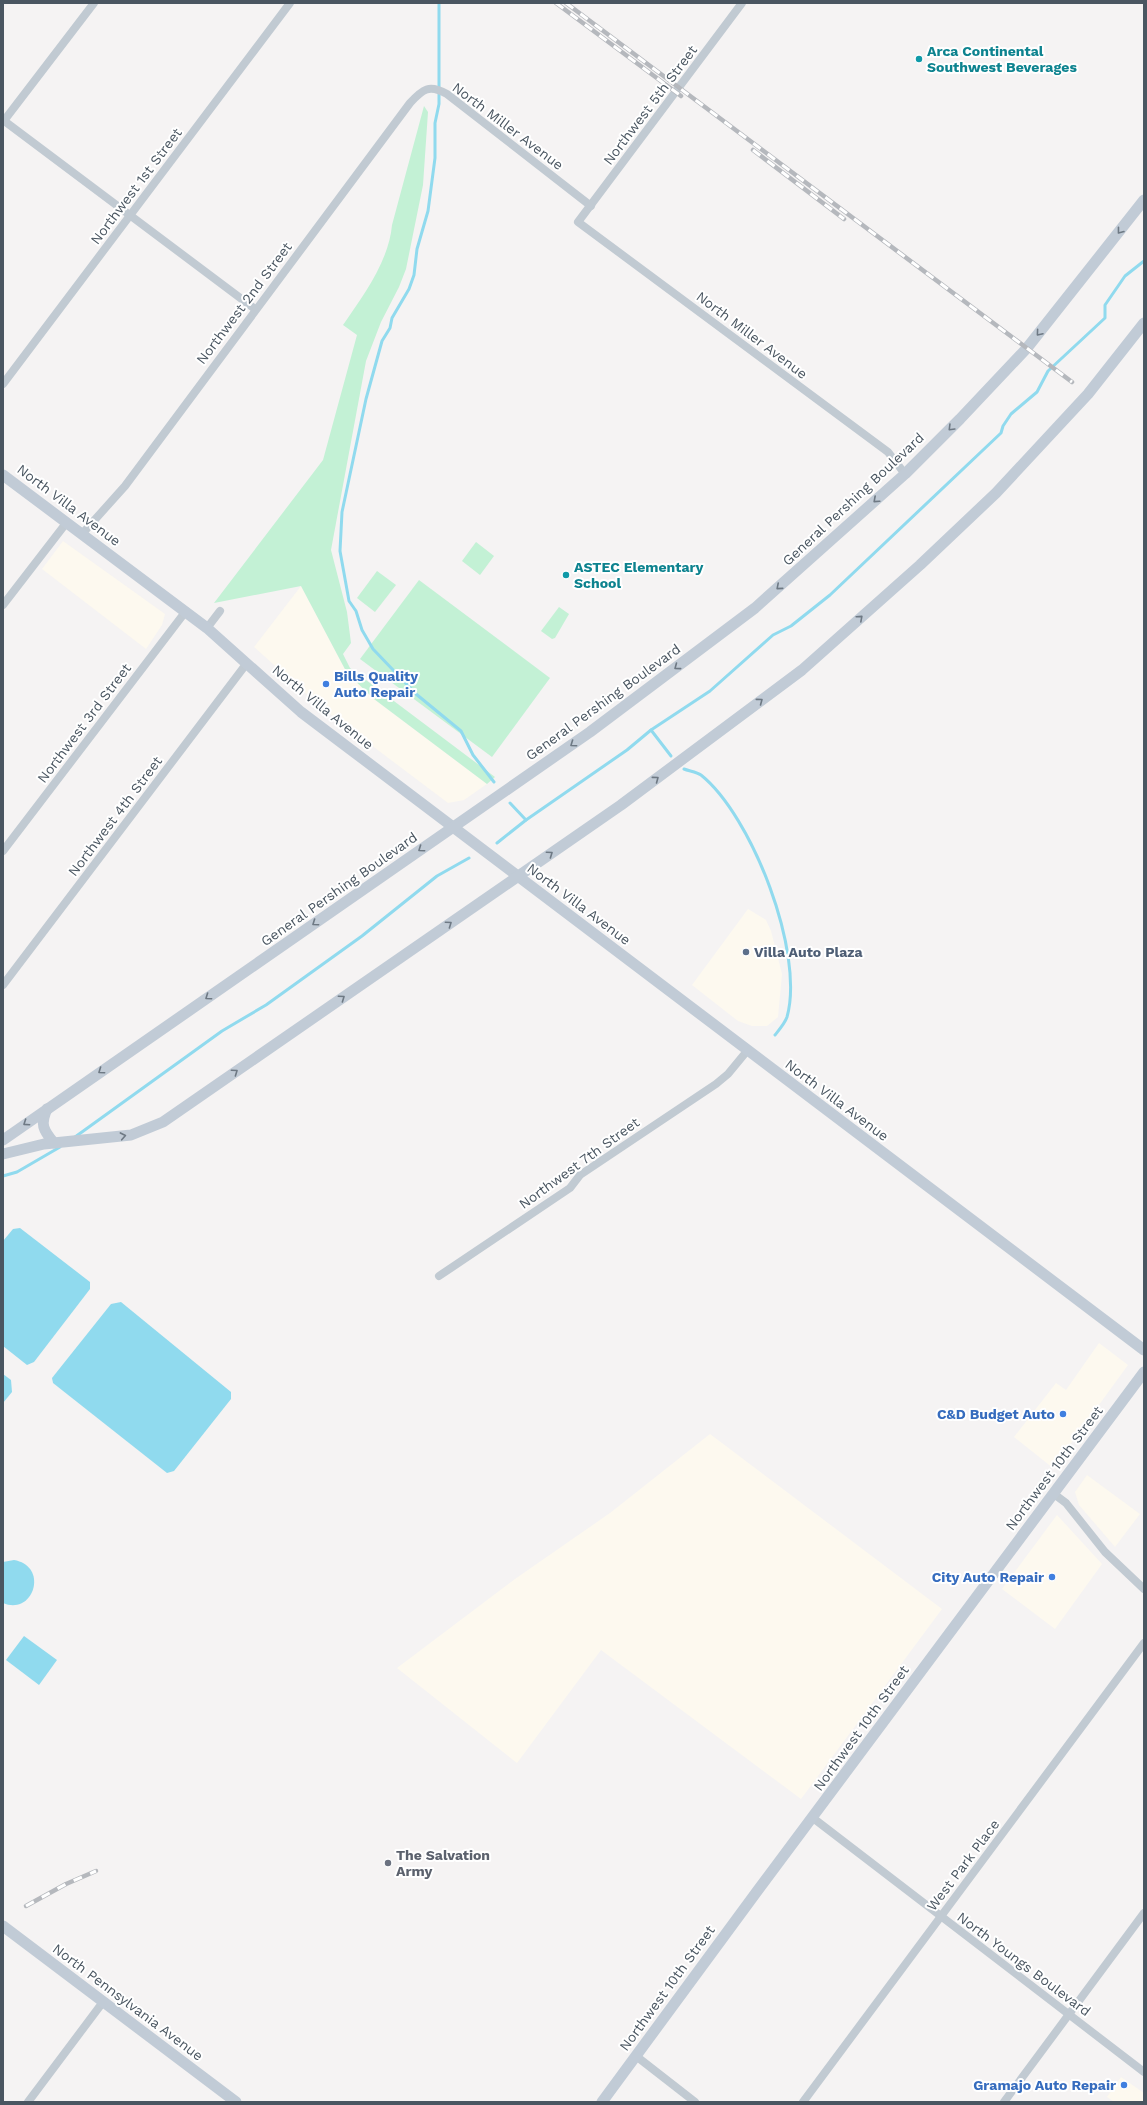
<svg xmlns="http://www.w3.org/2000/svg" width="1147" height="2105" font-family="'Work Sans',sans-serif">
<style>
.commercial{fill:#fdf9ef}
.green{fill:#c3f1d5}
.water{fill:#90daee}
.lines{fill:none;stroke-linecap:round;stroke-linejoin:round}
.stream{stroke:#90daee;stroke-width:3}
.street{stroke:#c1cad2;stroke-width:8}
.secondary{stroke:#c1cbd6;stroke-width:11}
.rail-casing{stroke:#b5b8bd;stroke-width:4.5}
.rail{stroke:#fff;stroke-width:3;stroke-dasharray:9;stroke-linecap:butt}
.oneway{stroke:#6e7984}
.culture-dot{fill:#0f9aa8;stroke:#fff;stroke-width:1.5}
.shop-dot{fill:#3f7fe0;stroke:#fff;stroke-width:1.5}
.service-dot{fill:#5c6f8a;stroke:#fff;stroke-width:1.5}
.worship-dot{fill:#6b7280;stroke:#fff;stroke-width:1.5}
.labels{text-anchor:middle;stroke-width:4;stroke-linejoin:round;paint-order:stroke}
.culture-label{font-size:14px;font-weight:bold;fill:#0d838f;stroke:#fff;text-anchor:start}
.street-label{font-size:14px;fill:#4a5661;stroke:#fff}
.shop-label{font-size:14px;font-weight:bold;fill:#366cbe;stroke:#fff;text-anchor:end}
.service-label{font-size:14px;font-weight:bold;fill:#4e5e75;stroke:#fff;text-anchor:start}
.worship-label{font-size:14px;font-weight:bold;fill:#5b616d;stroke:#fff;text-anchor:start}
</style>
<rect width="100%" height="100%" fill="#f5f3f3"/>
<g class="commercial">
<polygon points="63,541 165,614 162,625 146,649 42,569"/>
<polygon points="301,586 347,673 374,699 487,784 464,800 448,803 322,708 254,647"/>
<polygon points="748,909 766,920 771,931 782,974 778,1017 767,1026 752,1026 738,1021 692,985"/>
<polygon points="1099,1343 1128,1365 1053,1468 1014,1437 1056,1383 1066,1390"/>
<polygon points="710,1434 942,1609 801,1799 601,1650 517,1763 397,1668 515,1579 610,1513"/>
<polygon points="1087,1475 1140,1514 1115,1547 1079,1505 1075,1492"/>
<polygon points="1057,1515 1102,1564 1055,1629 1002,1589"/>
<polygon points="1121,2077 1144,2093 1144,2102 1114,2102 1107,2097"/>
</g>
<g class="green">
<path d="M424,106L428,112L423,185L406,269L399,287L381,322L366,361L331,550L347,612L351,643L343,654L350,668L495,777L487,784L374,699L347,673L301,586L214,603L323,460L357,335L343,325C363,296 389,261 392,225Z"/>
<polygon points="476,542 494,556 480,575 462,561"/>
<polygon points="377,571 396,585 375,612 357,598"/>
<polygon points="419,580 550,678 492,757 360,659"/>
<polygon points="559,607 569,614 555,638 552,639 541,631"/>
</g>
<g class="water">
<polygon points="20,1228 90,1282 90,1289 34,1362 27,1365 3,1346 3,1241 13,1229"/>
<polygon points="121,1302 231,1392 231,1399 174,1471 167,1473 53,1383 52,1378 111,1304"/>
<polygon points="3,1374 11,1380 12,1392 3,1403"/>
<path d="M14,1560C49,1566 34,1616 3,1603V1562Z"/>
<polygon points="24,1636 57,1660 39,1685 6,1660"/>
</g>
<g class="lines">
<g class="stream">
<polyline points="439,3 439,104 435,123 435,158 428,211 417,249 414,275 409,289 392,318 390,328 382,341 366,399 342,512 340,551 349,601 356,611 362,630 373,649 416,694 461,731 473,755 494,782"/>
<polyline points="651,730 671,756"/>
<path d="M684,769C689,771 697,772 701,775C752,816 805,953 787,1017C785,1023 779,1030 775,1035"/>
<polyline points="510,803 526,820"/>
<polyline points="497,843 526,820 627,750 651,730 710,691 773,635 791,626 830,595 1001,433 1003,426 1011,414 1037,392 1048,371 1105,318 1105,305 1125,276 1144,261"/>
<polyline points="75,1137 222,1031 266,1005 362,936 437,876 469,858"/>
<polyline points="3,1176 17,1172 60,1147"/>
</g>
<g class="street">
<polyline points="742,3 578,222 888,452 905,474"/>
<polyline points="3,120 255,309"/>
<polyline points="3,122 94,3"/>
<polyline points="3,384 290,3"/>
<path d="M82,534L125,486L410,103C423,89 429,84 447,94L591,206"/>
<polyline points="3,605 67,522"/>
<polyline points="207,628 220,611"/>
<polyline points="3,851 186,611"/>
<polyline points="3,985 247,663"/>
<polyline points="439,1276 570,1188 580,1175 716,1084 728,1074 747,1051"/>
<polyline points="1054,1494 1066,1503 1105,1552 1144,1589"/>
<polyline points="813,1818 1144,2072"/>
<polyline points="636,2056 695,2102"/>
<polyline points="28,2102 103,2002"/>
<polyline points="803,2102 1144,1643"/>
<polyline points="1004,2102 1144,1913"/>
</g>
<g class="secondary">
<polyline points="3,475 207,628 301,712 342,743 1144,1350"/>
<path d="M47,1109C40,1124 43,1130 54,1143"/>
<polyline points="3,1140 590,732 755,608 905,474 960,419 1027,348 1144,200"/>
<polyline points="3,1154 44,1144 131,1135 163,1122 621,805 802,670 920,565 996,493 1088,394 1144,323"/>
<polyline points="3,1926 236,2102"/>
<polyline points="602,2102 758,1890 1144,1372"/>
</g>
<defs>
<g id="rail">
<polyline points="556,3 681,96"/>
<polyline points="566,3 1072,382"/>
<polyline points="753,150 844,219"/>
<polyline points="26,1906 66,1884 96,1871"/>
</g>
</defs>
<use href="#rail" class="rail-casing"/>
<use href="#rail" class="rail"/>
</g>
<defs><path id="oneway-chevron" d="M-2-3.5L2.5 0L-2 3.5" fill="none" stroke-width="1.6" stroke-linecap="round" stroke-linejoin="round"/></defs>
<g class="oneway">
<use href="#oneway-chevron" transform="translate(1120 231) rotate(128)"/>
<use href="#oneway-chevron" transform="translate(1039 333) rotate(130)"/>
<use href="#oneway-chevron" transform="translate(951 428) rotate(135)"/>
<use href="#oneway-chevron" transform="translate(876 500) rotate(138)"/>
<use href="#oneway-chevron" transform="translate(779 587) rotate(139)"/>
<use href="#oneway-chevron" transform="translate(860 618) rotate(-42)"/>
<use href="#oneway-chevron" transform="translate(677 667) rotate(143)"/>
<use href="#oneway-chevron" transform="translate(760 701) rotate(-37)"/>
<use href="#oneway-chevron" transform="translate(573 744) rotate(145)"/>
<use href="#oneway-chevron" transform="translate(656 779) rotate(-37)"/>
<use href="#oneway-chevron" transform="translate(421 849) rotate(145)"/>
<use href="#oneway-chevron" transform="translate(550 854) rotate(-35)"/>
<use href="#oneway-chevron" transform="translate(315 923) rotate(145)"/>
<use href="#oneway-chevron" transform="translate(449 924) rotate(-35)"/>
<use href="#oneway-chevron" transform="translate(208 997) rotate(145)"/>
<use href="#oneway-chevron" transform="translate(342 998) rotate(-35)"/>
<use href="#oneway-chevron" transform="translate(101 1071) rotate(145)"/>
<use href="#oneway-chevron" transform="translate(235 1072) rotate(-35)"/>
<use href="#oneway-chevron" transform="translate(26 1123) rotate(146)"/>
<use href="#oneway-chevron" transform="translate(123 1136) rotate(-11)"/>
</g>
<g class="culture-dot">
<circle cx="919" cy="59" r="4"/>
<circle cx="566" cy="575" r="4"/>
</g>
<g class="shop-dot">
<circle cx="326" cy="684" r="4"/>
<circle cx="1063" cy="1414" r="4"/>
<circle cx="1052" cy="1577" r="4"/>
<circle cx="1124" cy="2085" r="4"/>
</g>
<circle class="service-dot" cx="746" cy="952" r="4"/>
<circle class="worship-dot" cx="388" cy="1863" r="4"/>
<g class="labels">
<g class="culture-label">
<text x="927" y="56">Arca Continental<tspan x="927" dy="16">Southwest Beverages</tspan></text>
<text x="574" y="572">ASTEC Elementary<tspan x="574" dy="16">School</tspan></text>
</g>
<g class="street-label">
<text transform="translate(650 105) rotate(-53)" y="5">Northwest 5th Street</text>
<text transform="translate(508 126) rotate(37)" y="5">North Miller Avenue</text>
<text transform="translate(136 186) rotate(-53)" y="5">Northwest 1st Street</text>
<text transform="translate(244 303) rotate(-53)" y="5">Northwest 2nd Street</text>
<text transform="translate(752 335) rotate(37)" y="5">North Miller Avenue</text>
<text transform="translate(853 499) rotate(-43)" y="5">General Pershing Boulevard</text>
<text transform="translate(69 505) rotate(37)" y="5">North Villa Avenue</text>
<text transform="translate(603 702) rotate(-36)" y="5">General Pershing Boulevard</text>
<text transform="translate(323 707) rotate(39)" y="5">North Villa Avenue</text>
<text transform="translate(84 723) rotate(-53)" y="5">Northwest 3rd Street</text>
<text transform="translate(115 816) rotate(-53)" y="5">Northwest 4th Street</text>
<text transform="translate(339 889) rotate(-35)" y="5">General Pershing Boulevard</text>
<text transform="translate(579 904) rotate(37)" y="5">North Villa Avenue</text>
<text transform="translate(837 1100) rotate(37)" y="5">North Villa Avenue</text>
<text transform="translate(579 1163) rotate(-36)" y="5">Northwest 7th Street</text>
<text transform="translate(1054 1468) rotate(-53)" y="5">Northwest 10th Street</text>
<text transform="translate(861 1728) rotate(-54)" y="5">Northwest 10th Street</text>
<text transform="translate(963 1865) rotate(-53)" y="5">West Park Place</text>
<text transform="translate(1024 1964) rotate(37)" y="5">North Youngs Boulevard</text>
<text transform="translate(667 1988) rotate(-54)" y="5">Northwest 10th Street</text>
<text transform="translate(128 2002) rotate(37)" y="5">North Pennsylvania Avenue</text>
</g>
<g class="shop-label">
<text x="334" y="681" text-anchor="start">Bills Quality<tspan x="334" dy="16">Auto Repair</tspan></text>
<text x="1055" y="1419">C&amp;D Budget Auto</text>
<text x="1044" y="1582">City Auto Repair</text>
<text x="1116" y="2090">Gramajo Auto Repair</text>
</g>
<g class="service-label">
<text x="754" y="957">Villa Auto Plaza</text>
</g>
<g class="worship-label">
<text x="396" y="1860">The Salvation<tspan x="396" dy="16">Army</tspan></text>
</g>
</g>
<rect width="1147" height="2105" fill="none" stroke="#4a5661" stroke-width="8"/>
</svg>
